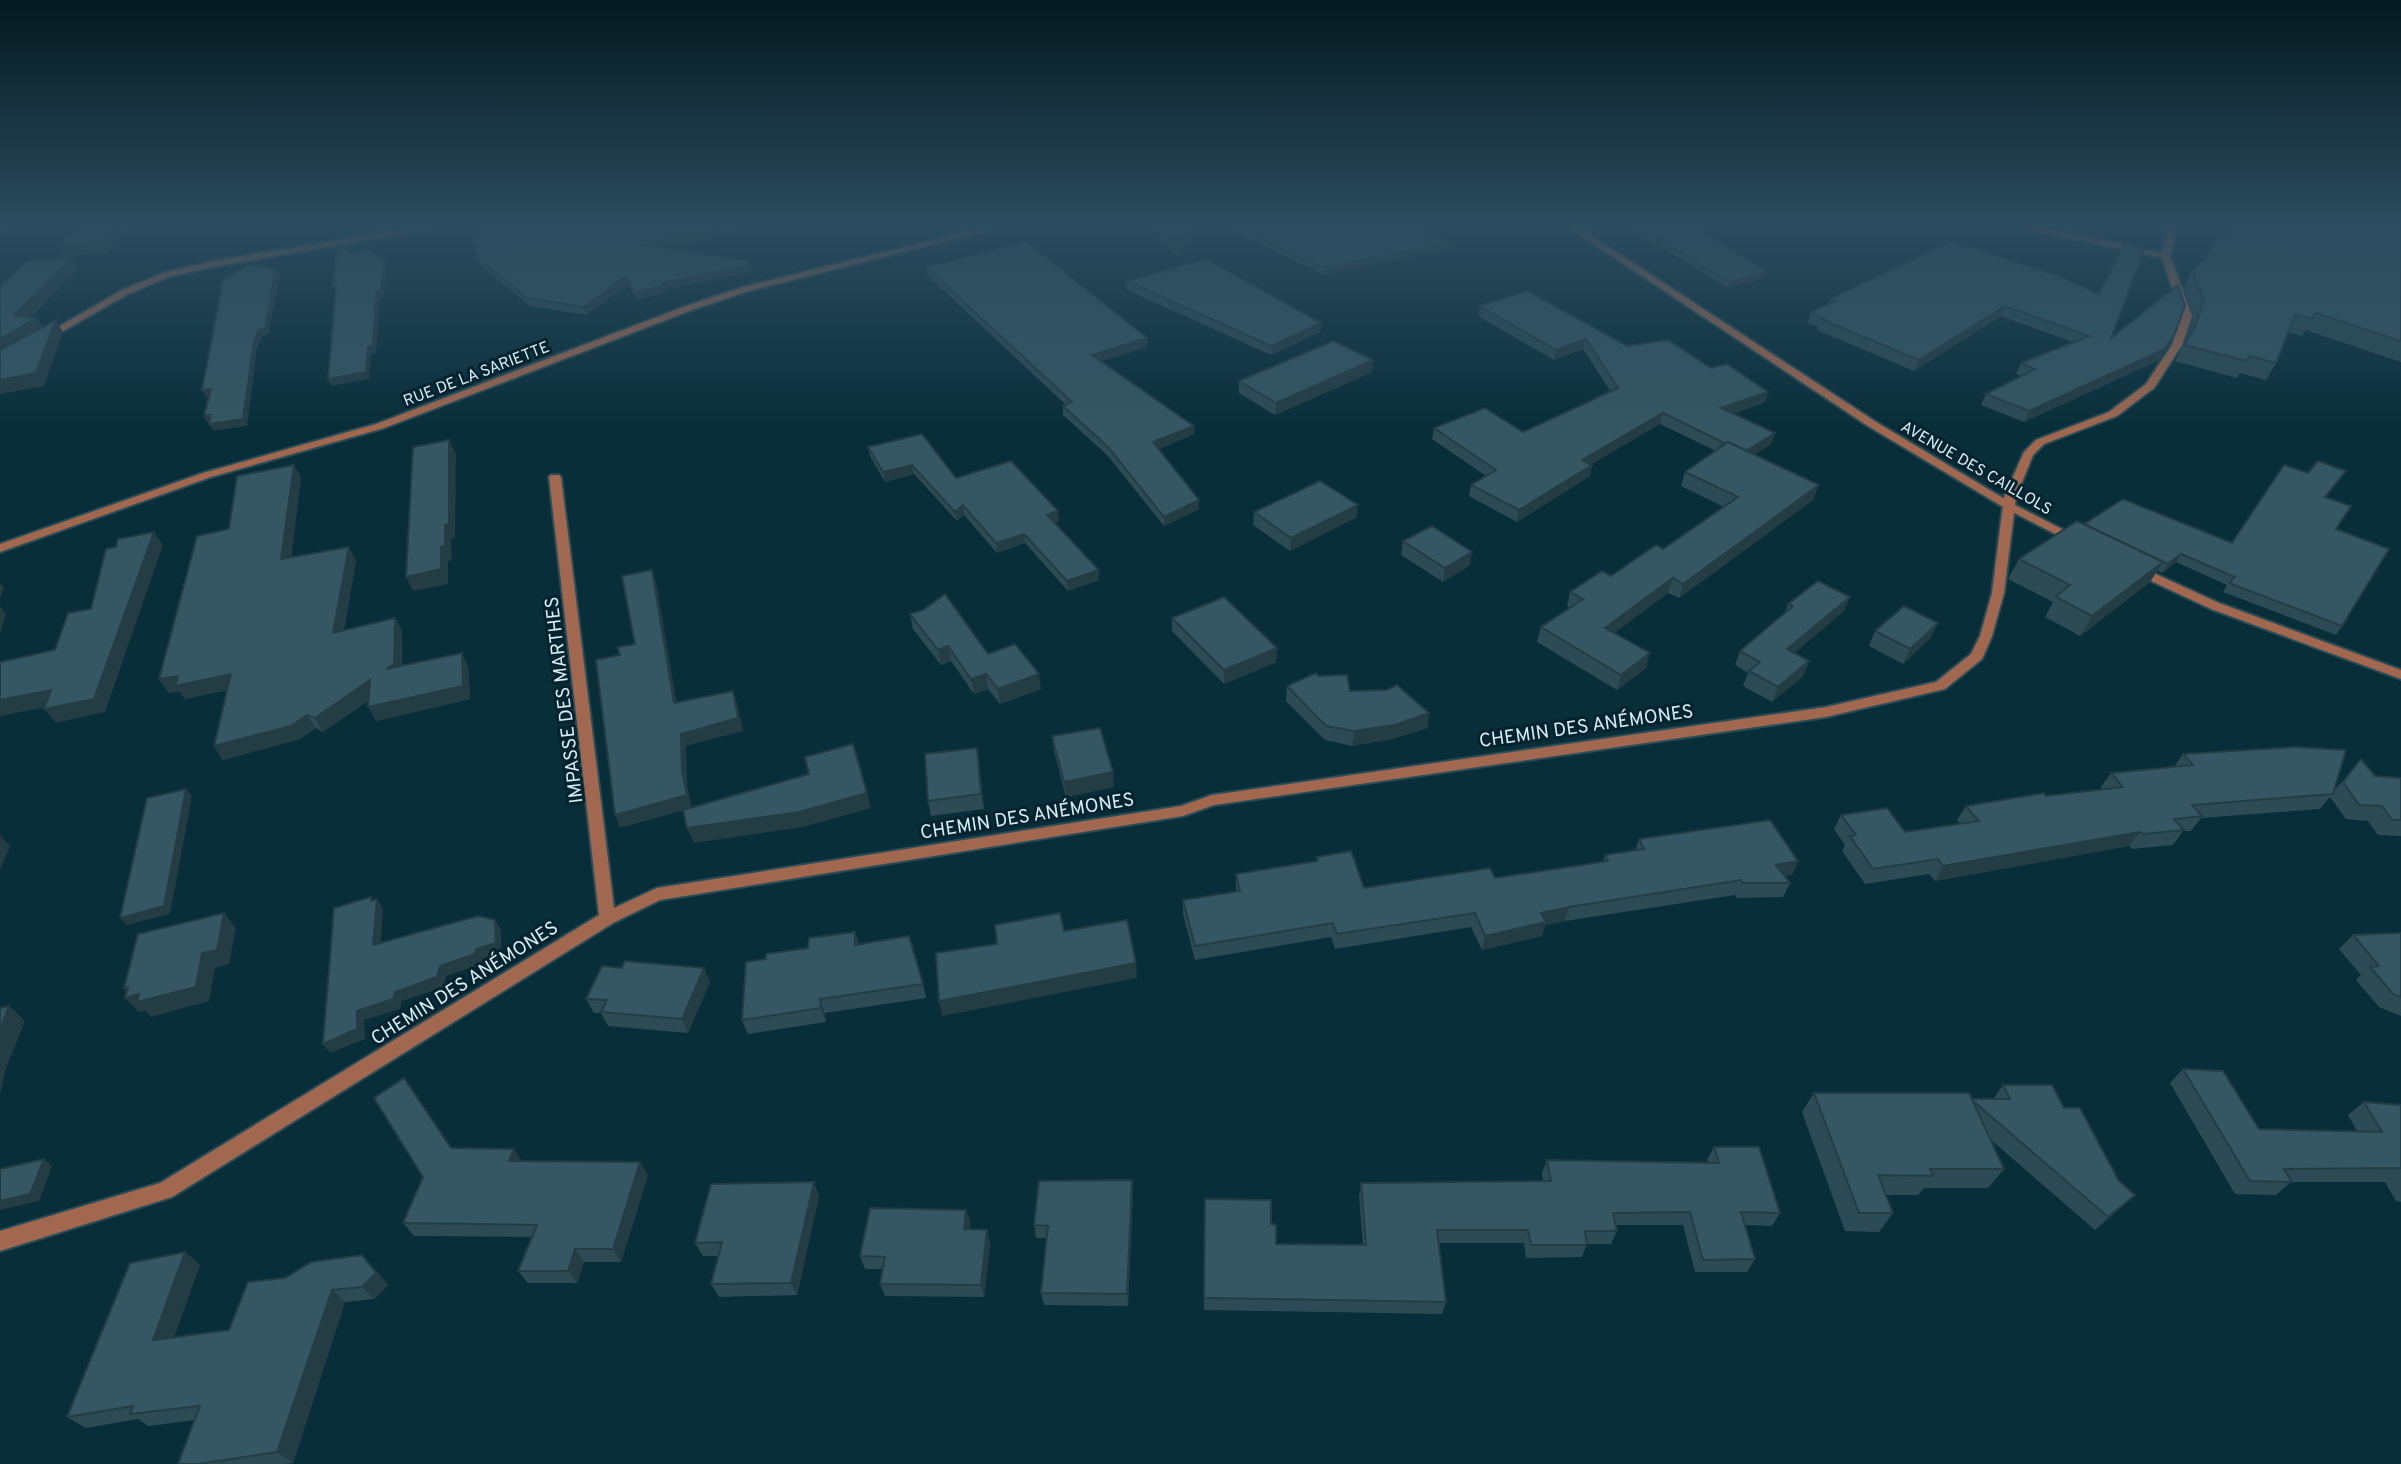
<svg xmlns="http://www.w3.org/2000/svg" width="2401" height="1464" font-family="Overpass,sans-serif">
<style>
.lines{fill:none;stroke-linecap:round;stroke-linejoin:round}
.minor-casing{stroke:#294c57;stroke-width:4}
.tertiary-casing{stroke:#294c57;stroke-width:4}
.minor{fill:#a1684f;fill-rule:evenodd}
.tertiary{fill:#a1684f;fill-rule:evenodd}
.wall{fill:#2d4b55}
.shaded-wall{fill:#243d45}
.building{fill:#345763;stroke:#243d45;stroke-width:2}
.labels{text-anchor:middle;stroke-width:6;stroke-linejoin:round;paint-order:stroke}
.far-street-label{font-size:16px;fill:#d9ecf3;stroke:#00242f}
.street-label{font-size:19px;fill:#d9ecf3;stroke:#00242f}
</style>
<rect width="100%" height="100%" fill="#082e39"/>
<g class="lines">
<defs>
<g id="minor">
<polygon points="430,225 452,225 213,267 169,277 128,294 49,339 41,337 122,290 163,273 213,261"/>
<polygon points="994,225 1010,225 749,291 692,310 384,428 211,477 0,552 0,544 203,473 376,424 686,306 743,287"/>
<polygon points="2011,225 2030,225 2162,253 2169,225 2177,225 2170,256 2192,316 2182,345 2154,388 2117,416 2044,444 2033,455 2016,497 2004,593 1992,636 1982,659 1945,689 1826,717 1214,805 1183,816 660,900 613,923 172,1197 0,1251 0,1231 160,1183 599,915 549,477 551,475 559,475 561,477 614,908 657,888 1181,806 1212,795 1826,707 1936,682 1971,654 1980,636 1992,593 2004,497 2024,452 2036,440 2109,412 2146,384 2172,345 2182,316 2162,258"/>
</g>
<g id="tertiary">
<polygon points="1565,225 1575,225 1876,422 2013,504 2083,540 2081,543 2073,543 2005,508 1868,426"/>
<polygon points="2136,565 2219,603 2401,670 2401,679 2211,609 2132,572 2130,569"/>
</g>
</defs>
<use href="#minor" class="minor-casing"/>
<use href="#tertiary" class="tertiary-casing"/>
<use href="#minor" class="minor"/>
<use href="#tertiary" class="tertiary"/>
</g>
<g class="wall">
<polygon points="482,225 768,225 662,248 752,269 752,272 664,290 665,293 636,300 628,284 586,315 530,306 481,266 478,259 487,227"/>
<polygon points="1147,225 1195,225 1178,257"/>
<polygon points="1220,225 1438,225 1438,227 1426,231 1453,242 1452,249 1324,275"/>
<polygon points="1626,225 1691,225 1765,278 1727,288"/>
<polygon points="2401,225 2401,362 2306,330 2302,336 2288,332 2276,363 2266,380 2240,373 2237,378 2175,361 2186,341 2194,317 2184,286 2192,270 2207,259 2208,254 2217,238"/>
<polygon points="1951,242 2111,338 2170,344 2159,360 2024,422 1981,405 1986,394 2022,376 2016,374 2021,363 2073,342 2001,316 1914,371 1817,330 1818,327 1808,323 1811,312 1828,304 1830,299"/>
<polygon points="926,267 1147,338 1147,347 1101,361 1194,426 1194,434 1159,449 1199,509 1164,526 1108,456 1063,415 1063,406 1066,405 927,275"/>
<polygon points="1127,281 1321,323 1320,332 1271,355 1127,290"/>
<polygon points="1480,306 1711,368 1768,392 1765,402 1733,414 1775,433 1771,444 1754,455 1813,500 1679,598 1668,593 1614,633 1646,668 1617,690 1537,642 1541,627 1569,608 1567,606 1570,592 1611,576 1663,549 1724,507 1681,486 1685,472 1716,451 1660,424 1591,464 1592,465 1590,476 1517,522 1469,496 1471,485 1486,476 1432,439 1434,428 1523,432 1611,392 1583,349 1554,360 1478,316"/>
<polygon points="1372,372 1275,415 1239,393 1239,381"/>
<polygon points="868,447 956,478 1058,511 1059,521 1054,523 1099,580 1068,591 1025,543 997,553 964,515 957,521 914,474 885,482 870,456"/>
<polygon points="2308,473 2340,479 2326,497 2336,529 2342,626 2336,635 2223,592 2227,585 2176,562 2162,573 2157,570 2150,582 2080,636 2045,617 2053,602 2008,579 2019,559 2084,524 2232,543"/>
<polygon points="301,477 291,558 356,560 344,630 395,618 402,631 402,666 468,666 470,699 376,721 369,700 323,732 316,728 300,739 223,760 214,746 227,690 185,699 179,691 169,693 159,679 229,529"/>
<polygon points="1254,512 1357,517 1290,551 1253,525"/>
<polygon points="1403,541 1470,565 1443,582 1401,555"/>
<polygon points="1788,604 1844,611 1794,653 1809,661 1803,676 1772,702 1743,686 1748,673 1735,665 1740,651 1785,613"/>
<polygon points="910,614 988,654 1041,689 1000,704 988,689 974,694 951,661 941,665 913,629"/>
<polygon points="1172,618 1277,648 1276,662 1224,684 1172,631"/>
<polygon points="1938,623 1930,638 1903,664 1869,646 1875,631"/>
<polygon points="1318,676 1350,691 1429,713 1427,728 1392,739 1352,746 1325,740 1286,701 1287,686"/>
<polygon points="1052,736 1114,787 1066,797 1054,751"/>
<polygon points="2183,754 2333,792 2361,759 2375,776 2401,778 2401,836 2378,835 2368,821 2346,819 2330,797 2320,809 2201,818 2191,831 2183,831 2173,845 2132,849 2129,846 1935,881 1929,874 1865,884 1842,851 1845,845 1834,829 1841,815 1905,832 1960,823 1957,820 1966,806 2102,789 2101,787 2111,773 2174,767"/>
<polygon points="979,763 984,809 931,816 928,801"/>
<polygon points="1639,839 1798,861 1792,875 1785,876 1790,883 1783,897 1737,898 1735,895 1565,921 1545,925 1542,936 1482,950 1471,927 1335,949 1331,937 1195,960 1183,914 1183,900 1236,892 1236,874 1316,861 1317,857 1364,888 1495,878 1603,862 1605,855 1635,851"/>
<polygon points="855,932 859,944 923,984 926,998 825,1013 826,1022 748,1034 742,1020 766,959 808,948"/>
<polygon points="2401,933 2401,1016 2379,1007 2356,980 2361,975 2339,949 2353,935"/>
<polygon points="710,982 688,1033 608,1026 601,1013 594,1013 586,999"/>
<polygon points="2183,1069 2259,1129 2357,1131 2348,1115 2364,1102 2401,1105 2401,1202 2396,1201 2385,1182 2291,1182 2276,1195 2235,1194 2170,1083"/>
<polygon points="404,1078 414,1092 452,1148 523,1161 648,1175 621,1262 584,1262 577,1283 528,1283 518,1271 532,1237 414,1236 403,1223 423,1177"/>
<polygon points="2003,1085 2064,1108 2119,1181 2135,1195 2122,1207 2095,1230 1990,1139 2004,1169 1988,1188 1924,1188 1918,1195 1885,1195 1893,1213 1879,1232 1845,1231 1802,1112 1814,1093 1993,1099"/>
<polygon points="1714,1147 1780,1213 1772,1226 1745,1225 1755,1259 1747,1272 1695,1272 1683,1225 1616,1225 1617,1231 1611,1244 1587,1244 1582,1257 1526,1258 1524,1243 1438,1243 1446,1302 1442,1314 1204,1310 1205,1199 1271,1224 1276,1244 1363,1245 1359,1196 1361,1183 1543,1181 1542,1173 1547,1160 1708,1163 1707,1160"/>
<polygon points="1133,1193 1128,1306 1044,1305 1041,1293 1047,1238 1036,1238 1034,1225"/>
<polygon points="819,1196 797,1295 719,1297 711,1284 718,1256 703,1256 695,1243"/>
<polygon points="966,1210 970,1222 969,1229 987,1230 990,1243 984,1297 885,1296 880,1284 883,1269 865,1269 860,1256"/>
<polygon points="185,1252 200,1265 174,1337 229,1330 374,1268 388,1285 374,1299 345,1302 293,1463 286,1464 178,1464 195,1420 148,1426 138,1419 86,1428 67,1417"/>
</g>
<g class="shaded-wall">
<polygon points="0,225 15,225 0,241"/>
<polygon points="117,225 183,225 126,232 107,253 63,257 57,246"/>
<polygon points="733,225 768,225 643,252 641,245"/>
<polygon points="1188,225 1195,225 1178,257 1178,245"/>
<polygon points="1423,225 1438,225 1438,227 1416,235 1416,228"/>
<polygon points="1453,242 1452,249 1324,275 1324,268"/>
<polygon points="71,258 78,269 23,325 37,318 44,330 0,355 0,339 14,315"/>
<polygon points="384,260 387,266 383,298 380,299 376,353 371,354 369,379 331,386 328,379 368,347 376,292"/>
<polygon points="750,261 752,272 664,290 665,293 636,300 634,292 662,283"/>
<polygon points="276,269 280,276 268,335 263,336 257,348 247,426 213,431 209,424 254,342"/>
<polygon points="1767,272 1765,278 1727,288 1729,282"/>
<polygon points="626,276 628,284 586,315 584,307"/>
<polygon points="2005,306 2001,316 1914,371 1919,360"/>
<polygon points="56,320 63,332 44,386 0,394 0,380"/>
<polygon points="1321,323 1320,332 1271,355 1271,346"/>
<polygon points="2175,333 2159,360 2024,422 2029,411"/>
<polygon points="1147,338 1147,347 1093,363 1092,355"/>
<polygon points="1586,339 1583,349 1554,360 1556,350"/>
<polygon points="1373,360 1372,372 1275,415 1276,403"/>
<polygon points="211,389 215,396 206,397 202,390"/>
<polygon points="1768,392 1765,402 1718,419 1721,408"/>
<polygon points="1663,413 1660,424 1580,471 1582,460"/>
<polygon points="211,415 215,422 208,423 204,416"/>
<polygon points="1194,426 1194,434 1154,451 1153,442"/>
<polygon points="1775,433 1771,444 1741,463 1744,452"/>
<polygon points="449,440 456,454 455,538 451,539 452,560 448,561 448,584 413,591 406,577 445,525"/>
<polygon points="294,465 301,477 289,572 281,559"/>
<polygon points="912,465 914,474 885,482 883,472"/>
<polygon points="1592,465 1590,476 1517,522 1519,510"/>
<polygon points="1819,485 1813,500 1679,598 1683,584"/>
<polygon points="1199,500 1199,509 1164,526 1164,517"/>
<polygon points="963,505 964,515 957,521 955,512"/>
<polygon points="1358,505 1357,517 1290,551 1291,538"/>
<polygon points="1058,511 1059,521 1048,525 1047,515"/>
<polygon points="154,532 163,545 105,712 56,723 44,709"/>
<polygon points="1024,534 1025,543 997,553 996,543"/>
<polygon points="349,547 356,560 341,646 333,633"/>
<polygon points="1472,552 1470,565 1443,582 1445,568"/>
<polygon points="2181,554 2176,562 2162,573 2168,564"/>
<polygon points="2163,562 2150,582 2080,636 2092,616"/>
<polygon points="652,570 656,582 679,716 674,703"/>
<polygon points="1099,570 1099,580 1068,591 1067,581"/>
<polygon points="1673,578 1668,593 1601,642 1605,628"/>
<polygon points="0,583 4,588 0,598"/>
<polygon points="1850,597 1844,611 1781,664 1787,649"/>
<polygon points="0,606 6,614 0,634"/>
<polygon points="395,618 402,631 401,677 386,669"/>
<polygon points="1938,623 1930,638 1903,664 1910,649"/>
<polygon points="948,646 951,661 941,665 938,650"/>
<polygon points="1277,648 1276,662 1224,684 1224,670"/>
<polygon points="462,653 468,666 470,699 376,721 368,707"/>
<polygon points="1650,653 1646,668 1617,690 1621,675"/>
<polygon points="1809,661 1803,676 1772,702 1778,687"/>
<polygon points="231,674 240,687 185,699 179,691 169,693 159,679 178,676"/>
<polygon points="986,674 988,689 974,694 971,679"/>
<polygon points="1039,674 1041,689 1000,704 998,689"/>
<polygon points="370,680 378,693 323,732 315,718"/>
<polygon points="51,690 63,704 0,716 0,700"/>
<polygon points="733,691 737,703 743,731 686,746 687,785 692,808 620,828 615,815 681,734"/>
<polygon points="1429,713 1427,728 1392,739 1352,746 1354,731"/>
<polygon points="307,715 316,728 300,739 223,760 214,746"/>
<polygon points="977,748 979,763 984,809 981,794"/>
<polygon points="1113,772 1114,787 1066,797 1064,782"/>
<polygon points="186,789 192,796 170,914 127,925 120,918"/>
<polygon points="867,793 871,808 803,827 694,843 687,828"/>
<polygon points="2140,832 2129,846 1935,881 1943,866"/>
<polygon points="0,835 10,846 0,870"/>
<polygon points="1798,861 1792,875 1770,879 1776,865"/>
<polygon points="371,897 376,906 377,899 383,909 380,955 373,945"/>
<polygon points="1569,907 1565,921 1545,925 1542,936 1482,950 1485,936 1541,913"/>
<polygon points="224,913 236,928 229,964 215,968 209,1001 151,1017 146,1011 139,1012 125,998 131,996 124,988 128,987 202,953"/>
<polygon points="495,920 501,930 501,953 482,959 482,964 446,976 444,987 402,1001 400,1009 364,1020 365,1039 330,1053 323,1044 357,1011 395,992 440,966 476,949"/>
<polygon points="855,932 859,946 855,945"/>
<polygon points="1136,963 1137,978 942,1016 939,1001"/>
<polygon points="704,968 710,982 688,1033 682,1019"/>
<polygon points="820,999 825,1013 826,1022 821,1008"/>
<polygon points="9,1006 25,1021 5,1071 0,1095 0,1029"/>
<polygon points="404,1078 414,1092 461,1161 451,1148"/>
<polygon points="514,1149 523,1163 509,1161"/>
<polygon points="44,1159 52,1166 39,1201 0,1210 0,1201"/>
<polygon points="640,1162 648,1175 621,1262 613,1249"/>
<polygon points="1132,1180 1133,1193 1128,1306 1127,1294"/>
<polygon points="814,1182 819,1196 797,1295 791,1283"/>
<polygon points="2135,1195 2122,1207 2095,1230 2108,1217"/>
<polygon points="966,1210 970,1222 967,1242 964,1229"/>
<polygon points="987,1230 990,1243 984,1297 981,1285"/>
<polygon points="575,1249 584,1262 577,1283 568,1271"/>
<polygon points="185,1252 200,1265 169,1351 153,1340"/>
<polygon points="362,1255 374,1268 388,1285 374,1299 362,1287"/>
<polygon points="332,1290 345,1302 293,1463 277,1452"/>
</g>
<g class="building">
<polygon points="79,225 117,225 101,243 57,246"/>
<polygon points="489,225 733,225 641,245 750,261 751,265 662,283 663,286 634,292 626,276 584,307 527,298 478,259 475,238"/>
<polygon points="1159,225 1188,225 1178,245"/>
<polygon points="1235,225 1423,225 1416,228 1453,242 1324,268"/>
<polygon points="1636,225 1691,225 1767,272 1729,282"/>
<polygon points="2250,225 2401,225 2401,341 2316,313 2312,319 2295,314 2276,363 2249,356 2247,361 2184,345 2194,329 2204,301 2192,270 2213,254 2217,238"/>
<polygon points="1027,242 1147,338 1092,355 1194,426 1153,442 1199,500 1164,517 1108,447 1063,406 1072,402 926,267"/>
<polygon points="1951,242 2053,274 2099,294 2126,242 2144,250 2111,338 2178,285 2185,306 2175,333 2165,349 2029,411 1986,394 2035,369 2021,363 2089,336 2005,306 1919,360 1821,319 1824,318 1811,312 1835,301 1830,299"/>
<polygon points="338,245 351,253 366,249 384,260 381,292 376,292 373,346 368,347 366,372 328,379 336,286 332,287"/>
<polygon points="71,258 14,315 37,318 0,339 0,287 27,261"/>
<polygon points="1206,259 1321,323 1271,346 1127,281"/>
<polygon points="250,265 276,269 265,329 259,330 254,342 243,419 209,424 211,415 204,416 211,389 202,390 223,280"/>
<polygon points="1527,291 1627,346 1668,340 1711,368 1727,364 1768,392 1721,408 1775,433 1746,451 1728,442 1726,444 1663,413 1582,460 1592,465 1519,510 1471,485 1496,470 1434,428 1485,408 1523,432 1618,388 1586,339 1556,350 1480,306"/>
<polygon points="56,320 36,373 0,380 0,350"/>
<polygon points="1333,341 1373,360 1276,403 1239,381"/>
<polygon points="922,434 956,478 1011,461 1058,511 1047,515 1099,570 1067,581 1024,534 996,543 963,505 955,512 912,465 883,472 868,447"/>
<polygon points="449,440 449,524 445,525 445,546 441,547 441,569 406,577 413,447"/>
<polygon points="1728,442 1819,485 1683,584 1673,578 1605,628 1650,653 1621,675 1541,627 1583,599 1570,592 1602,571 1611,576 1656,545 1663,549 1738,497 1685,472"/>
<polygon points="2318,461 2346,471 2325,497 2351,506 2336,529 2389,549 2342,626 2229,583 2235,577 2181,554 2168,564 2084,524 2123,499 2232,543 2284,465 2308,473"/>
<polygon points="294,465 281,559 349,547 333,633 395,618 394,664 386,669 462,653 463,686 368,707 370,680 315,718 307,715 291,726 214,746 231,674 175,686 178,676 159,679 197,536 229,529 237,476"/>
<polygon points="1320,481 1358,505 1291,538 1254,512"/>
<polygon points="2077,521 2163,562 2092,616 2056,597 2070,585 2019,559"/>
<polygon points="1432,526 1472,552 1445,568 1403,541"/>
<polygon points="154,532 94,699 44,709 51,690 0,700 0,662 55,650 68,613 91,609 106,549 116,547 118,539"/>
<polygon points="652,570 674,703 733,691 738,718 681,734 682,772 687,795 615,815 596,660 620,655 618,647 635,644 622,576"/>
<polygon points="1818,581 1850,597 1787,649 1809,661 1778,687 1749,671 1760,662 1740,651 1793,606 1788,604"/>
<polygon points="945,594 988,654 1015,644 1039,674 998,689 986,674 971,679 948,646 938,650 910,614 923,610"/>
<polygon points="1224,597 1277,648 1224,670 1172,618"/>
<polygon points="1904,606 1938,623 1910,649 1875,631"/>
<polygon points="1316,673 1318,676 1347,675 1350,691 1387,690 1397,685 1429,713 1395,725 1354,731 1326,726 1287,686"/>
<polygon points="1100,728 1113,772 1064,782 1052,736"/>
<polygon points="853,744 867,793 799,812 687,828 683,810 809,774 805,757"/>
<polygon points="2295,747 2346,750 2333,794 2192,805 2202,816 2174,819 2184,830 2143,834 2140,832 1943,866 1938,859 1873,869 1850,836 1856,835 1841,815 1887,808 1905,832 1979,821 1966,806 2044,793 2046,796 2123,787 2111,773 2193,765 2183,754"/>
<polygon points="977,748 981,794 928,801 925,754"/>
<polygon points="2361,759 2375,776 2401,778 2401,820 2392,820 2382,806 2359,805 2343,782"/>
<polygon points="186,789 164,906 120,918 147,798"/>
<polygon points="1770,820 1798,861 1776,865 1790,883 1743,883 1741,880 1569,907 1541,913 1546,922 1485,936 1475,913 1337,934 1333,923 1195,946 1183,900 1240,891 1236,874 1318,861 1317,857 1351,851 1364,888 1490,868 1495,878 1608,861 1605,855 1644,849 1639,839"/>
<polygon points="371,897 371,901 377,899 373,945 478,916 495,920 496,943 476,949 475,954 440,966 437,977 395,992 393,999 357,1011 357,1029 323,1044 334,908"/>
<polygon points="224,913 217,950 202,953 196,987 137,1002 139,994 125,998 128,987 124,988 138,934"/>
<polygon points="1060,913 1064,931 1127,920 1136,963 939,1001 936,953 997,944 995,925"/>
<polygon points="855,932 855,945 909,936 923,984 820,999 821,1008 742,1020 746,962 766,959 766,954 808,948 809,938"/>
<polygon points="2401,933 2401,997 2393,994 2370,967 2379,966 2353,935"/>
<polygon points="625,961 704,968 682,1019 601,1012 607,1000 586,999 602,966 622,968"/>
<polygon points="9,1006 0,1029 0,1008"/>
<polygon points="2183,1069 2223,1071 2259,1129 2382,1132 2364,1102 2401,1105 2401,1168 2284,1169 2292,1182 2250,1181"/>
<polygon points="404,1078 451,1148 514,1149 509,1161 640,1162 613,1249 575,1249 568,1271 518,1271 537,1225 403,1223 423,1177 374,1098"/>
<polygon points="2003,1085 2052,1085 2064,1108 2080,1108 2119,1181 2135,1195 2108,1217 1973,1101 1972,1099 2010,1099"/>
<polygon points="1814,1093 1969,1093 2004,1169 1930,1169 1933,1176 1878,1175 1893,1213 1859,1213"/>
<polygon points="1714,1147 1759,1147 1780,1213 1741,1212 1755,1259 1703,1260 1690,1212 1613,1213 1617,1231 1585,1231 1587,1245 1531,1245 1528,1230 1437,1230 1446,1302 1204,1298 1205,1199 1271,1200 1271,1224 1276,1225 1276,1244 1366,1245 1361,1183 1551,1181 1547,1160 1719,1163"/>
<polygon points="44,1159 30,1194 0,1201 0,1169"/>
<polygon points="1132,1180 1127,1294 1041,1293 1048,1226 1034,1225 1039,1181"/>
<polygon points="814,1182 791,1283 711,1284 722,1242 695,1243 711,1184"/>
<polygon points="870,1208 966,1210 964,1229 987,1230 981,1285 880,1284 885,1257 860,1256"/>
<polygon points="185,1252 153,1340 229,1330 248,1282 285,1278 311,1262 362,1255 376,1273 362,1287 332,1290 277,1452 198,1464 178,1464 200,1406 130,1414 133,1406 67,1417 130,1263"/>
</g>
<linearGradient id="sky" x2="0" y2="1"><stop stop-color="#04191f"/><stop offset="0.52" stop-color="#2c4c5f"/><stop offset="1" stop-color="#2c4c5f" stop-opacity="0"/></linearGradient>
<rect width="2401" height="430" fill="url(#sky)"/>
<g class="labels">
<g class="far-street-label">
<text transform="translate(476 373) rotate(-21)" y="6">RUE DE LA SARIETTE</text>
<text transform="translate(1977 467) rotate(30)" y="6">AVENUE DES CAILLOLS</text>
</g>
<g class="street-label">
<text transform="translate(563 700) rotate(-97)" y="7">IMPASSE DES MARTHES</text>
<text transform="translate(1586 725) rotate(-8)" y="7">CHEMIN DES ANÉMONES</text>
<text transform="translate(1027 815) rotate(-9)" y="7">CHEMIN DES ANÉMONES</text>
<text transform="translate(464 982) rotate(-32)" y="7">CHEMIN DES ANÉMONES</text>
</g>
</g>
</svg>
